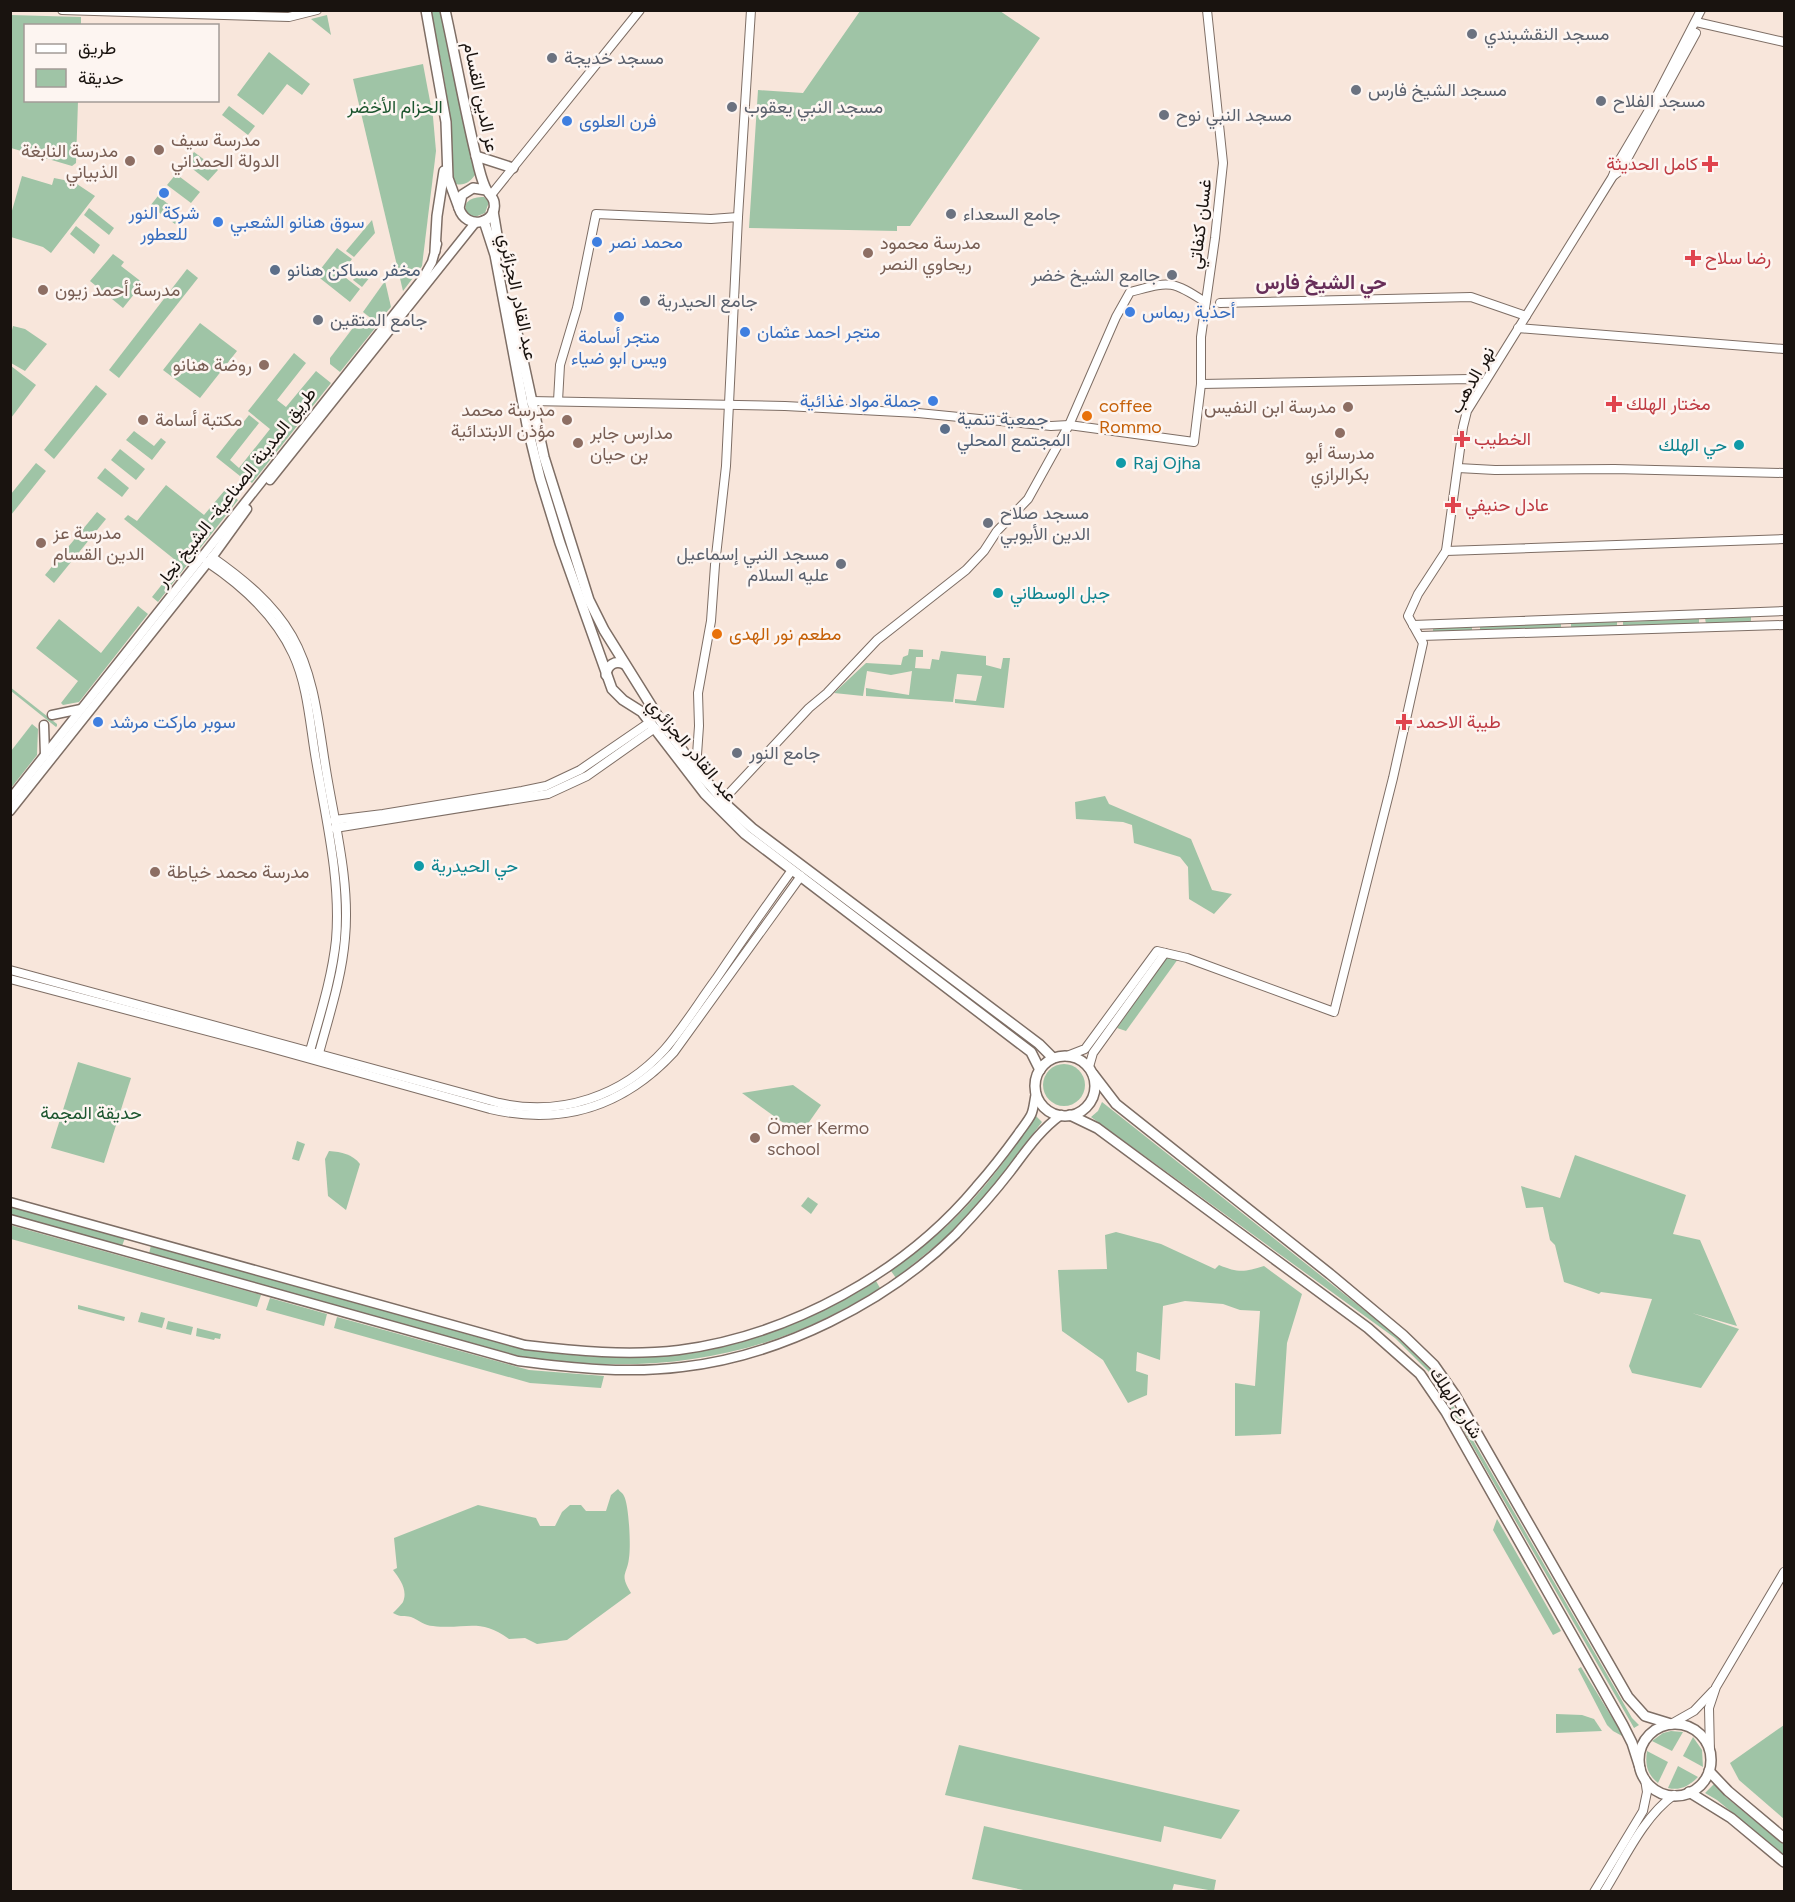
<svg xmlns="http://www.w3.org/2000/svg" width="1795" height="1902" font-family="Figtree,Vazirmatn,sans-serif">
<style>
.green{fill:#9fc4a6}
.lines{fill:none;stroke-linecap:round;stroke-linejoin:round}
.secondary-casing{stroke:#7e6e65;stroke-width:10}
.primary-casing{stroke:#7e6e65;stroke-width:11}
.highway-casing{stroke:#7e6e65;stroke-width:12}
.secondary{stroke:#fff;stroke-width:8}
.primary{stroke:#fff;stroke-width:8}
.highway{stroke:#fff;stroke-width:9}
.worship-dot{fill:#6b7280;stroke:#fdf5f1;stroke-width:2}
.shop-dot{fill:#3f7fe0;stroke:#fdf5f1;stroke-width:2}
.education-dot{fill:#8d6e63;stroke:#fdf5f1;stroke-width:2}
.health-dot{fill:#e0444e;stroke:#fdf5f1;stroke-width:2}
.service-dot{fill:#5c6f8a;stroke:#fdf5f1;stroke-width:2}
.food-dot{fill:#e8710a;stroke:#fdf5f1;stroke-width:2}
.culture-dot{fill:#0f9aa8;stroke:#fdf5f1;stroke-width:2}
.labels{text-anchor:middle;stroke-width:5;stroke-linejoin:round;paint-order:stroke}
.worship-label{font-size:18px;fill:#5b616d;stroke:#fdf5f1;text-anchor:start}
.street-label{font-size:18px;fill:#19130f;stroke:#fdf5f1}
.park-label{font-size:18px;fill:#1d562f;stroke:#fdf5f1}
.shop-label{font-size:18px;fill:#366cbe;stroke:#fdf5f1;text-anchor:start}
.education-label{font-size:18px;fill:#785e54;stroke:#fdf5f1;text-anchor:start}
.health-label{font-size:18px;fill:#be3a42;stroke:#fdf5f1;text-anchor:start}
.service-label{font-size:18px;fill:#4e5e75;stroke:#fdf5f1;text-anchor:start}
.food-label{font-size:18px;fill:#c56008;stroke:#fdf5f1;text-anchor:start}
.culture-label{font-size:18px;fill:#0d838f;stroke:#fdf5f1;text-anchor:start}
.neighbourhood-label{font-size:20px;font-weight:bold;fill:#672e59;stroke:#fdf5f1}
</style>
<rect width="100%" height="100%" fill="#f8e6db"/>
<g class="green">
<path d="M431,11H441L475,175C470,182 464,186 456,184L449,175C456,120 441,64 431,11Z"/>
<polygon points="860,11 1000,11 1040,38 910,226 897,226 897,231 749,228 758,90 803,93"/>
<polygon points="11,15 81,17 81,25 26,26 26,100 78,101 76,163 72,166 11,148"/>
<polygon points="327,15 331,35 311,19"/>
<polygon points="269,52 310,84 302,95 287,84 263,115 237,95"/>
<polygon points="423,64 433,117 436,151 422,266 403,291 353,79"/>
<polygon points="229,106 255,126 248,135 222,115"/>
<polygon points="194,152 218,170 208,181 185,163"/>
<polygon points="176,174 200,192 191,203 167,185"/>
<polygon points="22,176 52,185 54,178 74,182 95,196 51,253 43,247 11,237 11,214"/>
<polygon points="158,196 182,215 175,224 150,206"/>
<path d="M484,197L489,202L485,213L475,217L467,215C461,202 471,197 484,197Z"/>
<polygon points="89,208 114,228 109,235 84,215"/>
<polygon points="372,220 375,233 354,257 346,251"/>
<polygon points="76,226 100,245 94,254 70,234"/>
<polygon points="337,248 352,259 341,274 360,289 350,302 316,275"/>
<polygon points="113,254 124,262 121,266 143,283 123,308 90,281"/>
<polygon points="187,269 198,278 119,378 109,370"/>
<polygon points="361,270 370,277 362,287 353,280"/>
<polygon points="385,281 391,307 377,323 363,312"/>
<polygon points="362,316 376,327 340,372 330,364 330,358"/>
<polygon points="200,323 237,351 200,398 163,370"/>
<polygon points="13,326 25,329 47,344 25,371 11,363 11,334"/>
<polygon points="294,353 306,363 277,400 286,407 316,371 331,383 252,483 246,478 245,480 216,457 249,415 259,423 230,460 239,468 270,429 248,411"/>
<polygon points="11,366 36,385 11,418"/>
<polygon points="96,385 107,394 54,459 44,450"/>
<polygon points="134,431 154,446 161,438 166,442 152,460 126,440"/>
<polygon points="120,449 145,469 136,480 111,460"/>
<polygon points="36,463 46,471 11,515 11,494"/>
<polygon points="105,468 129,488 122,497 97,478"/>
<polygon points="166,485 204,515 225,490 238,500 158,602 152,597 179,563 124,519 128,515 137,521"/>
<polygon points="97,512 106,519 54,583 45,575"/>
<polygon points="138,606 148,614 79,702 63,705 61,703 78,681 36,648 59,619 101,653"/>
<polygon points="1751,617 1751,623 1706,624 1705,618"/>
<polygon points="1699,619 1699,624 1623,626 1623,622"/>
<polygon points="1617,622 1617,627 1571,628 1571,623"/>
<polygon points="1561,624 1561,628 1480,631 1480,626"/>
<polygon points="1472,626 1472,631 1433,632 1433,627"/>
<polygon points="909,649 923,650 923,657 916,657 915,668 930,669 932,659 939,660 941,651 986,656 986,665 1001,669 1003,658 1010,658 1004,708 955,703 955,699 976,701 982,676 957,674 953,702 866,696 866,688 909,695 912,671 891,675 867,671 863,696 834,693 866,663 901,665 903,657 908,655"/>
<polygon points="10,687 57,724 57,726 56,727 11,691"/>
<polygon points="32,724 38,729 37,755 11,788 11,751"/>
<polygon points="1105,796 1109,804 1191,839 1212,890 1232,894 1214,914 1189,899 1188,867 1180,857 1134,843 1132,825 1123,822 1076,819 1075,802"/>
<polygon points="1168,955 1178,959 1126,1031 1117,1028"/>
<polygon points="78,1062 131,1078 104,1163 51,1148"/>
<circle cx="1064" cy="1085" r="21"/>
<polygon points="793,1085 821,1105 800,1135 742,1093"/>
<polygon points="1102,1102 1397,1336 1435,1374 1632,1718 1639,1725 1634,1728 1432,1375 1395,1338 1091,1117 1098,1111"/>
<path d="M1036,1116L1042,1122L992,1188L971,1213L950,1234L896,1278L891,1271C917,1251 943,1232 965,1208C992,1180 1014,1148 1036,1116Z"/>
<polygon points="297,1141 305,1144 299,1161 292,1159"/>
<path d="M329,1151C342,1152 352,1154 360,1164L346,1210L328,1196L325,1159Z"/>
<polygon points="1575,1155 1686,1195 1673,1234 1700,1240 1737,1326 1692,1313 1739,1329 1701,1388 1632,1373 1629,1366 1652,1299 1601,1292 1599,1294 1564,1282 1555,1245 1550,1240 1543,1207 1526,1208 1521,1186 1560,1198"/>
<polygon points="808,1197 818,1204 811,1214 801,1206"/>
<polygon points="10,1206 125,1238 122,1246 11,1215"/>
<polygon points="10,1225 261,1295 257,1307 11,1239"/>
<path d="M1116,1232L1161,1244L1215,1269L1219,1265C1238,1273 1245,1272 1264,1266L1302,1294L1287,1343L1281,1434L1235,1436V1383L1255,1386L1260,1311L1240,1310L1223,1304L1185,1301L1163,1306L1160,1360L1137,1352L1136,1371L1148,1375L1147,1395L1128,1403L1103,1360L1062,1331L1058,1270L1107,1269L1105,1235Z"/>
<path d="M151,1245C230,1267 309,1289 388,1311C432,1323 478,1339 523,1348C645,1372 771,1348 876,1281L880,1288C768,1360 649,1377 519,1356L149,1254Z"/>
<polygon points="270,1298 327,1314 324,1326 266,1310"/>
<polygon points="78,1305 125,1317 124,1321 78,1309"/>
<polygon points="141,1312 165,1318 162,1328 138,1322"/>
<polygon points="337,1317 529,1370 604,1376 601,1388 530,1383 334,1328"/>
<polygon points="168,1321 193,1327 191,1335 166,1329"/>
<polygon points="197,1328 221,1334 220,1339 215,1338 214,1340 196,1336"/>
<path d="M618,1489C620,1492 623,1493 624,1496C629,1505 631,1547 629,1558C627,1576 619,1573 631,1593L567,1640L537,1644L525,1638L509,1639C479,1617 466,1630 433,1626C425,1626 419,1620 411,1617C404,1615 402,1618 393,1613C396,1610 401,1605 403,1602C408,1590 400,1579 393,1570L397,1568L394,1538L478,1505L536,1518L540,1526H555L562,1512L570,1505H581L586,1511H606L611,1495Z"/>
<polygon points="1497,1519 1561,1631 1553,1635 1493,1530"/>
<polygon points="1581,1667 1624,1737 1613,1731 1607,1725 1578,1669"/>
<polygon points="1556,1714 1582,1715 1594,1719 1602,1731 1556,1733"/>
<polygon points="1784,1725 1784,1819 1739,1780 1730,1763"/>
<polygon points="1671,1731 1683,1732 1672,1751 1652,1741 1663,1733"/>
<polygon points="1693,1737 1702,1750 1703,1767 1683,1756"/>
<polygon points="959,1745 1240,1810 1221,1839 1164,1826 1161,1842 945,1795"/>
<path d="M1647,1751L1668,1762L1658,1783C1647,1774 1645,1765 1647,1751Z"/>
<path d="M1678,1766L1698,1777C1689,1786 1680,1791 1668,1788Z"/>
<polygon points="1714,1784 1726,1797 1784,1845 1784,1855 1717,1800 1705,1793"/>
<polygon points="984,1826 1216,1880 1214,1891 1174,1884 1172,1891 1028,1891 972,1879"/>
</g>
<g class="lines">
<defs>
<g id="secondary">
<polyline points="62,10 289,17 317,10"/>
<polyline points="1696,22 1784,42"/>
<polyline points="1613,176 1621,170 1696,33"/>
<polyline points="491,195 640,10"/>
<polyline points="738,217 751,10"/>
<polyline points="1220,303 1471,297 1526,316"/>
<polyline points="1518,328 1784,349"/>
<polyline points="1201,384 1470,379 1483,384"/>
<polyline points="531,401 785,406 918,413 1051,426 1069,425 1194,442 1201,384 1201,337 1215,238 1223,163 1207,10"/>
<polyline points="558,401 560,365 577,308 596,214 711,219 738,217 726,466 715,565 711,621 698,693 699,726 696,769"/>
<polyline points="1458,468 1495,470 1614,469 1784,473"/>
<polyline points="1446,551 1784,539"/>
<path d="M212,557C242,578 273,603 292,636C316,678 319,730 327,776C336,829 350,884 345,938C342,977 329,1016 319,1053"/>
<path d="M207,562C243,586 275,615 293,654C308,686 310,726 316,760C326,819 341,881 336,940C332,978 320,1015 310,1051"/>
<polyline points="1413,625 1784,611"/>
<polyline points="1421,636 1784,625"/>
<path d="M723,800L809,708L827,693L877,640L966,570L984,551L997,531L1028,499L1069,425L1116,317L1130,292C1169,282 1170,279 1205,302"/>
<polyline points="334,820 383,814 522,791 546,786 580,770 650,722"/>
<polyline points="335,828 548,794 587,776 655,728"/>
<path d="M10,970L499,1103C561,1117 623,1096 665,1049C684,1027 699,1002 716,979C741,942 766,906 792,870"/>
<path d="M10,979L260,1045L490,1109C562,1126 624,1106 674,1052L801,876"/>
<polyline points="1067,1056 1085,1049 1157,951 1187,958 1334,1012 1393,778 1423,643 1408,616 1418,594 1446,551 1463,427 1467,411 1613,176 1616,166 1652,105 1701,10"/>
<polyline points="1089,1067 1093,1053 1165,953"/>
<polyline points="1671,1724 1694,1711 1713,1691"/>
<polyline points="1710,1752 1709,1708 1716,1687 1784,1572"/>
<polyline points="1594,1892 1643,1811 1647,1792 1645,1779"/>
<path d="M1604,1892C1624,1860 1643,1817 1674,1795"/>
</g>
<g id="primary">
<polyline points="270,480 475,223"/>
<polyline points="52,715 81,709"/>
<polyline points="44,725 45,755"/>
<polyline points="10,799 423,278 432,262 437,244"/>
<polyline points="10,811 216,552 247,509"/>
<path d="M10,1202L525,1345C576,1351 628,1356 679,1350C791,1335 904,1273 976,1187C991,1170 1005,1152 1018,1134C1022,1128 1028,1121 1031,1115C1034,1109 1034,1100 1036,1093"/>
<path d="M10,1219L518,1361C572,1368 628,1374 682,1367C780,1356 886,1303 956,1234C975,1214 993,1194 1010,1172C1026,1151 1040,1130 1061,1115"/>
</g>
<g id="highway">
<polyline points="426,10 446,122 448,178 459,208"/>
<path d="M445,10C456,60 465,111 477,160C479,169 481,178 485,187C487,193 493,196 494,202C498,224 466,231 459,208L462,195L473,188L486,190"/>
<polyline points="476,156 513,168"/>
<polyline points="493,211 500,253"/>
<polyline points="484,221 495,255 527,425 540,478 560,543 612,689 623,700 642,712 705,794 745,834 1031,1052 1040,1070"/>
<polyline points="435,251 437,216 444,171"/>
<polyline points="511,305 544,457 589,600 604,630 662,723 700,774 729,807 752,828 1039,1044 1053,1058"/>
<path d="M606,675C607,665 615,660 624,664"/>
<circle cx="1065" cy="1086" r="30"/>
<polyline points="1093,1074 1116,1104 1330,1274 1403,1335 1434,1365 1455,1395 1628,1697 1645,1716 1671,1724"/>
<polyline points="1070,1115 1097,1128 1368,1328 1420,1374 1446,1412 1623,1725 1632,1743 1640,1768"/>
<circle cx="1675" cy="1760" r="36"/>
<polyline points="1709,1771 1728,1791 1784,1838"/>
<polyline points="1689,1792 1731,1818 1784,1862"/>
</g>
</defs>
<use href="#secondary" class="secondary-casing"/>
<use href="#primary" class="primary-casing"/>
<use href="#highway" class="highway-casing"/>
<use href="#secondary" class="secondary"/>
<use href="#primary" class="primary"/>
<use href="#highway" class="highway"/>
</g>
<g class="worship-dot">
<circle cx="1472" cy="34" r="6"/>
<circle cx="552" cy="58" r="6"/>
<circle cx="1356" cy="90" r="6"/>
<circle cx="1601" cy="101" r="6"/>
<circle cx="732" cy="107" r="6"/>
<circle cx="1164" cy="115" r="6"/>
<circle cx="951" cy="214" r="6"/>
<circle cx="1172" cy="275" r="6"/>
<circle cx="645" cy="301" r="6"/>
<circle cx="318" cy="320" r="6"/>
<circle cx="988" cy="523" r="6"/>
<circle cx="841" cy="564" r="6"/>
<circle cx="737" cy="753" r="6"/>
</g>
<g class="shop-dot">
<circle cx="567" cy="121" r="6"/>
<circle cx="164" cy="193" r="6"/>
<circle cx="218" cy="222" r="6"/>
<circle cx="597" cy="242" r="6"/>
<circle cx="1130" cy="312" r="6"/>
<circle cx="619" cy="317" r="6"/>
<circle cx="745" cy="332" r="6"/>
<circle cx="933" cy="401" r="6"/>
<circle cx="98" cy="722" r="6"/>
</g>
<g class="education-dot">
<circle cx="159" cy="150" r="6"/>
<circle cx="130" cy="161" r="6"/>
<circle cx="868" cy="253" r="6"/>
<circle cx="43" cy="290" r="6"/>
<circle cx="264" cy="365" r="6"/>
<circle cx="1348" cy="407" r="6"/>
<circle cx="143" cy="420" r="6"/>
<circle cx="567" cy="420" r="6"/>
<circle cx="1340" cy="433" r="6"/>
<circle cx="578" cy="443" r="6"/>
<circle cx="41" cy="543" r="6"/>
<circle cx="155" cy="872" r="6"/>
<circle cx="755" cy="1138" r="6"/>
</g>
<g class="health-dot">
<path d="M1707 155h6v6h6v6h-6v6h-6v-6h-6v-6h6z"/>
<path d="M1690 249h6v6h6v6h-6v6h-6v-6h-6v-6h6z"/>
<path d="M1611 395h6v6h6v6h-6v6h-6v-6h-6v-6h6z"/>
<path d="M1459 430h6v6h6v6h-6v6h-6v-6h-6v-6h6z"/>
<path d="M1450 496h6v6h6v6h-6v6h-6v-6h-6v-6h6z"/>
<path d="M1401 713h6v6h6v6h-6v6h-6v-6h-6v-6h6z"/>
</g>
<g class="service-dot">
<circle cx="275" cy="270" r="6"/>
<circle cx="945" cy="429" r="6"/>
</g>
<g class="food-dot">
<circle cx="1087" cy="416" r="6"/>
<circle cx="717" cy="634" r="6"/>
</g>
<g class="culture-dot">
<circle cx="1739" cy="445" r="6"/>
<circle cx="1121" cy="463" r="6"/>
<circle cx="998" cy="593" r="6"/>
<circle cx="419" cy="866" r="6"/>
</g>
<g class="labels">
<g class="worship-label">
<text x="1484" y="40">مسجد النقشبندي</text>
<text x="564" y="64">مسجد خديجة</text>
<text x="1368" y="96">مسجد الشيخ فارس</text>
<text x="1613" y="107">مسجد الفلاح</text>
<text x="744" y="113">مسجد النبي يعقوب</text>
<text x="1176" y="121">مسجد النبي نوح</text>
<text x="963" y="220">جامع السعداء</text>
<text x="1160" y="281" text-anchor="end">جاامع الشيخ خضر</text>
<text x="657" y="307">جامع الحيدرية</text>
<text x="330" y="326">جامع المتقين</text>
<text x="1000" y="519">مسجد صلاح<tspan x="1000" dy="21">الدين الأيوبي</tspan></text>
<text x="829" y="560" text-anchor="end">مسجد النبي إسماعيل<tspan x="829" dy="21">عليه السلام</tspan></text>
<text x="749" y="759">جامع النور</text>
</g>
<g class="street-label">
<text transform="translate(481 97) rotate(78)" y="6">عز الدين القسام</text>
<text transform="translate(1200 224) rotate(-83)" y="6">غسان كنفاتي</text>
<text transform="translate(518 297) rotate(78)" y="6">عبد القادر الجزائري</text>
<text transform="translate(1472 380) rotate(-61)" y="6">نهر الدهب</text>
<text transform="translate(236 487) rotate(-52)" y="6">طريق المدينة الصناعية- الشيخ نجار</text>
<text transform="translate(692 750) rotate(50)" y="6">عبد القادر الجزائري</text>
<text transform="translate(1456 1403) rotate(57)" y="6">شارع الهلك</text>
</g>
<g class="park-label">
<text x="395" y="113">الحزام الأخضر</text>
<text x="91" y="1119">حديقة المجمة</text>
</g>
<g class="shop-label">
<text x="579" y="127">فرن العلوى</text>
<text x="164" y="219" text-anchor="middle">شركة النور<tspan x="164" dy="21">للعطور</tspan></text>
<text x="230" y="228">سوق هنانو الشعبي</text>
<text x="609" y="248">محمد نصر</text>
<text x="1142" y="318">أحذية ريماس</text>
<text x="757" y="338">متجر احمد عثمان</text>
<text x="619" y="343" text-anchor="middle">متجر أسامة<tspan x="619" dy="21">ويس ابو ضياء</tspan></text>
<text x="921" y="407" text-anchor="end">جملة مواد غذائية</text>
<text x="110" y="728">سوبر ماركت مرشد</text>
</g>
<g class="education-label">
<text x="171" y="146">مدرسة سيف<tspan x="171" dy="21">الدولة الحمداني</tspan></text>
<text x="118" y="157" text-anchor="end">مدرسة النابغة<tspan x="118" dy="21">الذبياني</tspan></text>
<text x="880" y="249">مدرسة محمود<tspan x="880" dy="21">ريحاوي النصر</tspan></text>
<text x="55" y="296">مدرسة أحمد زيون</text>
<text x="252" y="371" text-anchor="end">روضة هنانو</text>
<text x="1336" y="413" text-anchor="end">مدرسة ابن النفيس</text>
<text x="555" y="416" text-anchor="end">مدرسة محمد<tspan x="555" dy="21">مؤذن الابتدائية</tspan></text>
<text x="155" y="426">مكتبة أسامة</text>
<text x="590" y="439">مدارس جابر<tspan x="590" dy="21">بن حيان</tspan></text>
<text x="1340" y="459" text-anchor="middle">مدرسة أبو<tspan x="1340" dy="21">بكرالرازي</tspan></text>
<text x="53" y="539">مدرسة عز<tspan x="53" dy="21">الدين القسام</tspan></text>
<text x="167" y="878">مدرسة محمد خياطة</text>
<text x="767" y="1134">Ömer Kermo<tspan x="767" dy="21">school</tspan></text>
</g>
<g class="health-label">
<text x="1698" y="170" text-anchor="end">كامل الحديثة</text>
<text x="1705" y="264">رضا سلاح</text>
<text x="1626" y="410">مختار الهلك</text>
<text x="1474" y="445">الخطيب</text>
<text x="1465" y="511">عادل حنيفي</text>
<text x="1416" y="728">طيبة الاحمد</text>
</g>
<g class="service-label">
<text x="287" y="276">مخفر مساكن هنانو</text>
<text x="957" y="425">جمعية تنمية<tspan x="957" dy="21">المجتمع المحلي</tspan></text>
</g>
<g class="food-label">
<text x="1099" y="412">coffee<tspan x="1099" dy="21">Rommo</tspan></text>
<text x="729" y="640">مطعم نور الهدى</text>
</g>
<g class="culture-label">
<text x="1727" y="451" text-anchor="end">حي الهلك</text>
<text x="1133" y="469">Raj Ojha</text>
<text x="1010" y="599">جبل الوسطاني</text>
<text x="431" y="872">حي الحيدرية</text>
</g>
<g class="neighbourhood-label">
<text x="1321" y="289">حي الشيخ فارس</text>
</g>
</g>
<rect width="1795" height="1902" fill="none" stroke="#19130f" stroke-width="24"/>
<rect x="24" y="24" width="195" height="78" fill="#fdf5f1" stroke="#a29b97" stroke-width="1.5"/>
<rect x="36" y="44" width="30" height="9" fill="#ffffff" stroke="#a29b97" stroke-width="1.5"/>
<text x="78" y="54" font-size="18" fill="#19130f">طريق</text>
<rect x="36" y="69" width="30" height="18" fill="#9fc4a6" stroke="#a29b97" stroke-width="1.5"/>
<text x="78" y="84" font-size="18" fill="#19130f">حديقة</text>
</svg>
